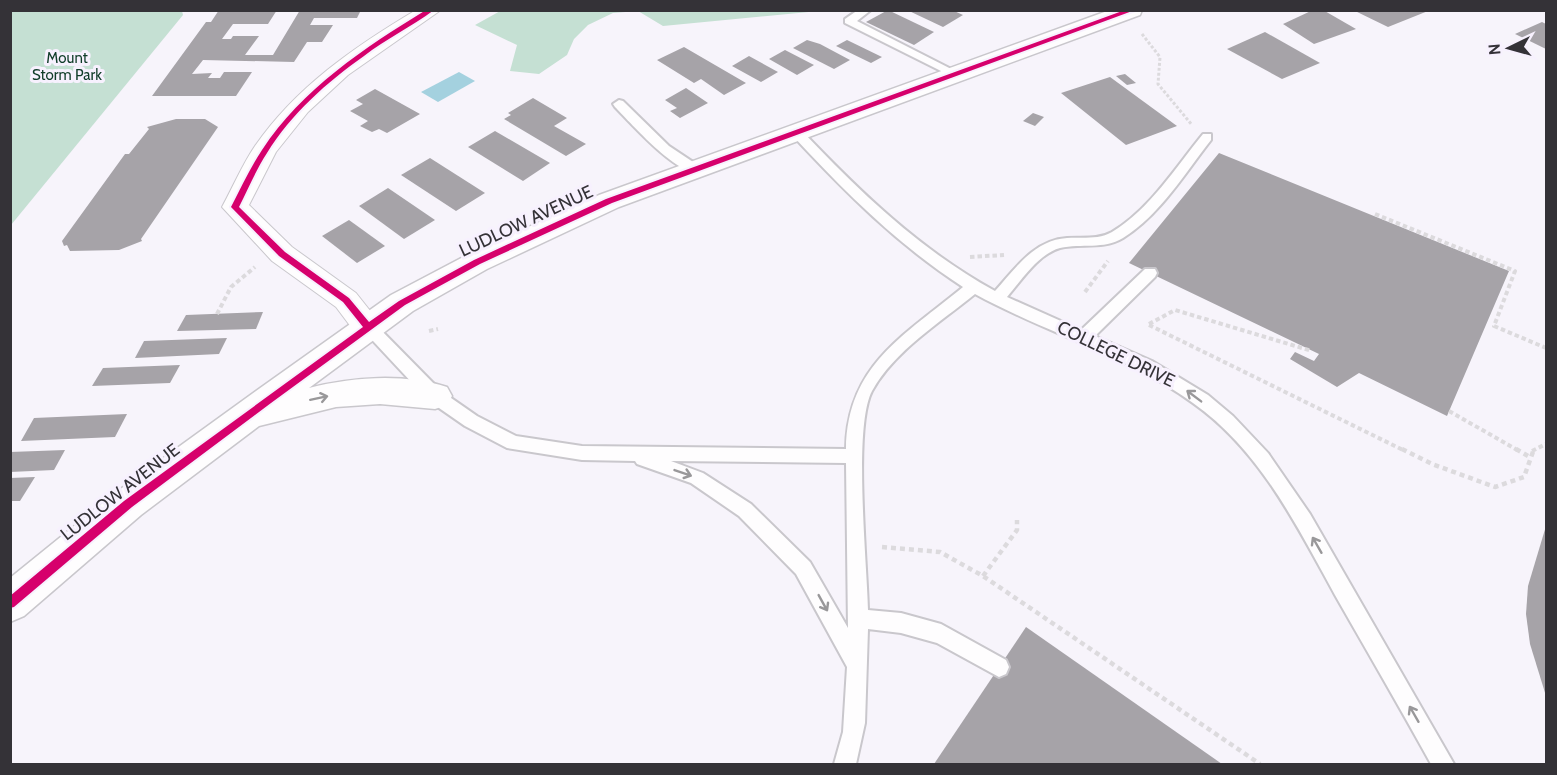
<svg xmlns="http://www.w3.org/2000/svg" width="1557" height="775" font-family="Cabin,sans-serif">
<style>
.green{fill:#c5e0d3}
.water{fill:#a4d1df}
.building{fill:#a6a3a8}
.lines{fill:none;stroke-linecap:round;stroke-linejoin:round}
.service-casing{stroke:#c9c7cc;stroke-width:4}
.minor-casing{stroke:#c9c7cc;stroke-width:2}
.secondary-casing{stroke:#c9c7cc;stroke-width:3}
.path-far2{stroke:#dcdadd;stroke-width:3;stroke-dasharray:3 2;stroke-linecap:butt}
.path-far1{stroke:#dcdadd;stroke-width:4;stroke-dasharray:4.5 3;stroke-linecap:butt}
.path{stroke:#dcdadd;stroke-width:4.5;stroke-dasharray:5 4;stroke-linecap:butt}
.service{fill:#fefdfe;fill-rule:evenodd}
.minor{fill:#fefdfe;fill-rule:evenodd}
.secondary{fill:#fefdfe;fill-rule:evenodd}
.cycleway-casing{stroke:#f7f1fe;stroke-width:4}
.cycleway{fill:#d6006c;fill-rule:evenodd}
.oneway{stroke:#99989a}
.labels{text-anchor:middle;stroke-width:6;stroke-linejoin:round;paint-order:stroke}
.far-park-label{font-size:15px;fill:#0f3c28;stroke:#f7f1fe}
.street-label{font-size:18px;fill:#343237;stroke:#f7f1fe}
</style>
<rect width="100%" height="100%" fill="#f7f4fb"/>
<g class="green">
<polygon points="502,10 819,10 819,11 663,26 638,11 613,13 588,25 574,39 567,55 539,74 510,71 517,45 475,25"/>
<polygon points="182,11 183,15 11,225 11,11"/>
</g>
<polygon class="water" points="459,72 475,81 438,102 421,92"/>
<g class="building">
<polygon points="219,10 277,10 268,24 233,24 222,39 231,39 233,36 259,36 245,55 273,55 300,10 361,10 357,18 314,18 310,25 333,25 322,42 307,42 294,62 203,60 192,74 212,73 208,78 220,78 224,72 252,72 236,96 152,96 206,22 211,22"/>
<polygon points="888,10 934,32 914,45 866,22"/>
<polygon points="907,10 952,10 963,15 943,27"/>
<polygon points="1313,10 1323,10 1356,29 1314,44 1283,24"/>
<polygon points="1353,10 1428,10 1428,11 1388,27"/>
<polygon points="1542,22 1546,24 1546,49 1515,34"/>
<polygon points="1265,32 1320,63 1282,79 1227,49"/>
<polygon points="807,40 820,44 850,60 834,69 793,48"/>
<polygon points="847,40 882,57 871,63 836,46"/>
<polygon points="684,47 746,83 724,95 701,79 694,83 657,60"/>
<polygon points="785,50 814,65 797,75 769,59"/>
<polygon points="749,56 778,72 761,82 732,66"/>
<polygon points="1125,74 1136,83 1127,85 1116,76"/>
<polygon points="1110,77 1177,126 1126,145 1061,93"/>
<polygon points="686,88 708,103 680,118 670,111 677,108 665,100"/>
<polygon points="375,89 420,114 387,133 379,129 372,132 360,126 368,121 350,111 363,104 356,100"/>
<polygon points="533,98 567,118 554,126 586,144 566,156 504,119 511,115 508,113"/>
<polygon points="1033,113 1044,117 1035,126 1023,121"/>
<polygon points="176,119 205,119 218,127 141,239 142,241 119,250 70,251 67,245 64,246 62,241 125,154 129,154 149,129 147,127"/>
<polygon points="495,131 550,163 523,181 468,147"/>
<polygon points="1219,153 1509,271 1447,416 1359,373 1337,387 1290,359 1295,352 1314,361 1319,354 1129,263"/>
<polygon points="430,158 485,193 456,211 401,175"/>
<polygon points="388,188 435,220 404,239 359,206"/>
<polygon points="349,220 385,246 357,263 322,236"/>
<polygon points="263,312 256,329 177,331 186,315"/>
<polygon points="227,338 219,354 135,358 144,341"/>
<polygon points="180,365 170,383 92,386 103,368"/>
<polygon points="127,414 115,437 21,441 34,418"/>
<polygon points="65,450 54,470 10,472 10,452"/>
<polygon points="35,477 20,501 10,501 10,478"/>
<polygon points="1546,526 1546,696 1530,644 1526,614 1528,586"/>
<polygon points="1026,627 1222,764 934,764"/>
</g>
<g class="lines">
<defs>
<g id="service">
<polygon points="858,10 871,10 857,21 961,74 951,76 845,23 845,19"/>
<path d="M619,100L623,101L669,146L699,166V172C678,177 629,121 615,107L613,104Z"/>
<path d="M797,129L801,130C860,192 920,250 995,291C1015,269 1034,240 1067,238C1082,237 1098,240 1112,232C1150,209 1175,168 1203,134H1211V140C1185,173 1160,215 1123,238C1103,250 1082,243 1060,248C1038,254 1021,281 1007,297L1081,330L1145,269H1155L1157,273L1155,277L1095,336L1152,361L1208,395L1233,416L1268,453L1310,514L1454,764H1431C1400,708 1367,651 1335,595C1297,526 1260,450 1193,403C1126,355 1046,333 975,294C941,322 894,351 872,391C853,427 867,563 868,610L901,613L941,624L1006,660L1009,667L1006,674L999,677L937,643L901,633L868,629L865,723L856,764H834L843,732L847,667L796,574L739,516L691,483L637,464L635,461L582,460L507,448L465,426L429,401L360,327L368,321L374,323L441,391L477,416L516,436L582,446L846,449C847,365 905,335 963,287C898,245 845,192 793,136L791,133ZM671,461L846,463L848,628L810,562L751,504L703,473Z"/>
</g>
<path id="minor" d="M416,10H441L348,75L308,112L276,152L249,205L292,247L356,293L383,327L379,335L368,338L357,335L336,307L272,261L222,207C233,187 242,165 255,146C296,87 354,47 416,10Z"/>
<path id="secondary" d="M1110,10H1142L1140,15L619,207L487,269L413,311L309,388C352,377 404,373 447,387L452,396L447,405L435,409L380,404L336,407L259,426L141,515L24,616L10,622V578L115,493L256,391L391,295L467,255L599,195Z"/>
</defs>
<use href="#service" class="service-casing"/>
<use href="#minor" class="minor-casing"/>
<use href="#secondary" class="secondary-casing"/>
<polyline class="path-far2" points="1142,34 1160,57 1158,84 1192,125"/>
<g class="path-far1">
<polyline points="1375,214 1515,271 1494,326 1546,348"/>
<polyline points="970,257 1004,255"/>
<polyline points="1085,292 1108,261"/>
<polyline points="217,314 231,287 255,267"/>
<polyline points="1149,324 1175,310 1312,351"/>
<polyline points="1149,325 1405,451"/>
<polyline points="429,331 438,329"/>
<polyline points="1449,411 1519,451"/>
<polyline points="1532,451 1546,444"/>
</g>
<g class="path">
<polyline points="1402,449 1432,464 1495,487 1524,477 1534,449"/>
<polyline points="1516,449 1528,456"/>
<polyline points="882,547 940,552 983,576 1260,764"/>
<polyline points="983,576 1017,530 1017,520"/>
</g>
<use href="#service" class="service"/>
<use href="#minor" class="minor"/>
<use href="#secondary" class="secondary"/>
<defs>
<path id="cycleway" d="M426,10H434C411,27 386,39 364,56C327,82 291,114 267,153C256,170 248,189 239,207L285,252L349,298L369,322L399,301L474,260L606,199L1125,10H1135L612,203L480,264L405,305L271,403L132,507L14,607L10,608V596L124,501L363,327L343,302L279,256L231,207C241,188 250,168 262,150C302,89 364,48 426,10Z"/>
</defs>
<use href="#cycleway" class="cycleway-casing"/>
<use href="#cycleway" class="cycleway"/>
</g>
<defs><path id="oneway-shaft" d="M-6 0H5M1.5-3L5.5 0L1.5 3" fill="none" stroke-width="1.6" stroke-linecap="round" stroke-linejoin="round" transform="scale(1.5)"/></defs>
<g class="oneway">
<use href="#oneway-shaft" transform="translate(1194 396) rotate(-143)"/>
<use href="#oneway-shaft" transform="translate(319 398) rotate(-12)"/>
<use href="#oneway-shaft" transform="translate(683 473) rotate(19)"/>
<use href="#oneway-shaft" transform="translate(1317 545) rotate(-120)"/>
<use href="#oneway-shaft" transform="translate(823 603) rotate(61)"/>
<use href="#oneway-shaft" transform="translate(1414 714) rotate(-120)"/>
</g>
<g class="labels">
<g class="far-park-label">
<text x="67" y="63">Mount<tspan x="67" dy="17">Storm Park</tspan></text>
</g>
<g class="street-label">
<text transform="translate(526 221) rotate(-25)" y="6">LUDLOW AVENUE</text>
<text transform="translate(1116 354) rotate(26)" y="6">COLLEGE DRIVE</text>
<text transform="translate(120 492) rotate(-38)" y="6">LUDLOW AVENUE</text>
</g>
</g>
<rect width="1557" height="775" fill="none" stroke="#343237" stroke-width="24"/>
<g transform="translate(1509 48) rotate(265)" stroke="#f7f1fe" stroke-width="4.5" paint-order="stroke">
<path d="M0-4.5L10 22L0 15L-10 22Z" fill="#343237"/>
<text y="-9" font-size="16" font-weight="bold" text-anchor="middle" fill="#343237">N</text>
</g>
</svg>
